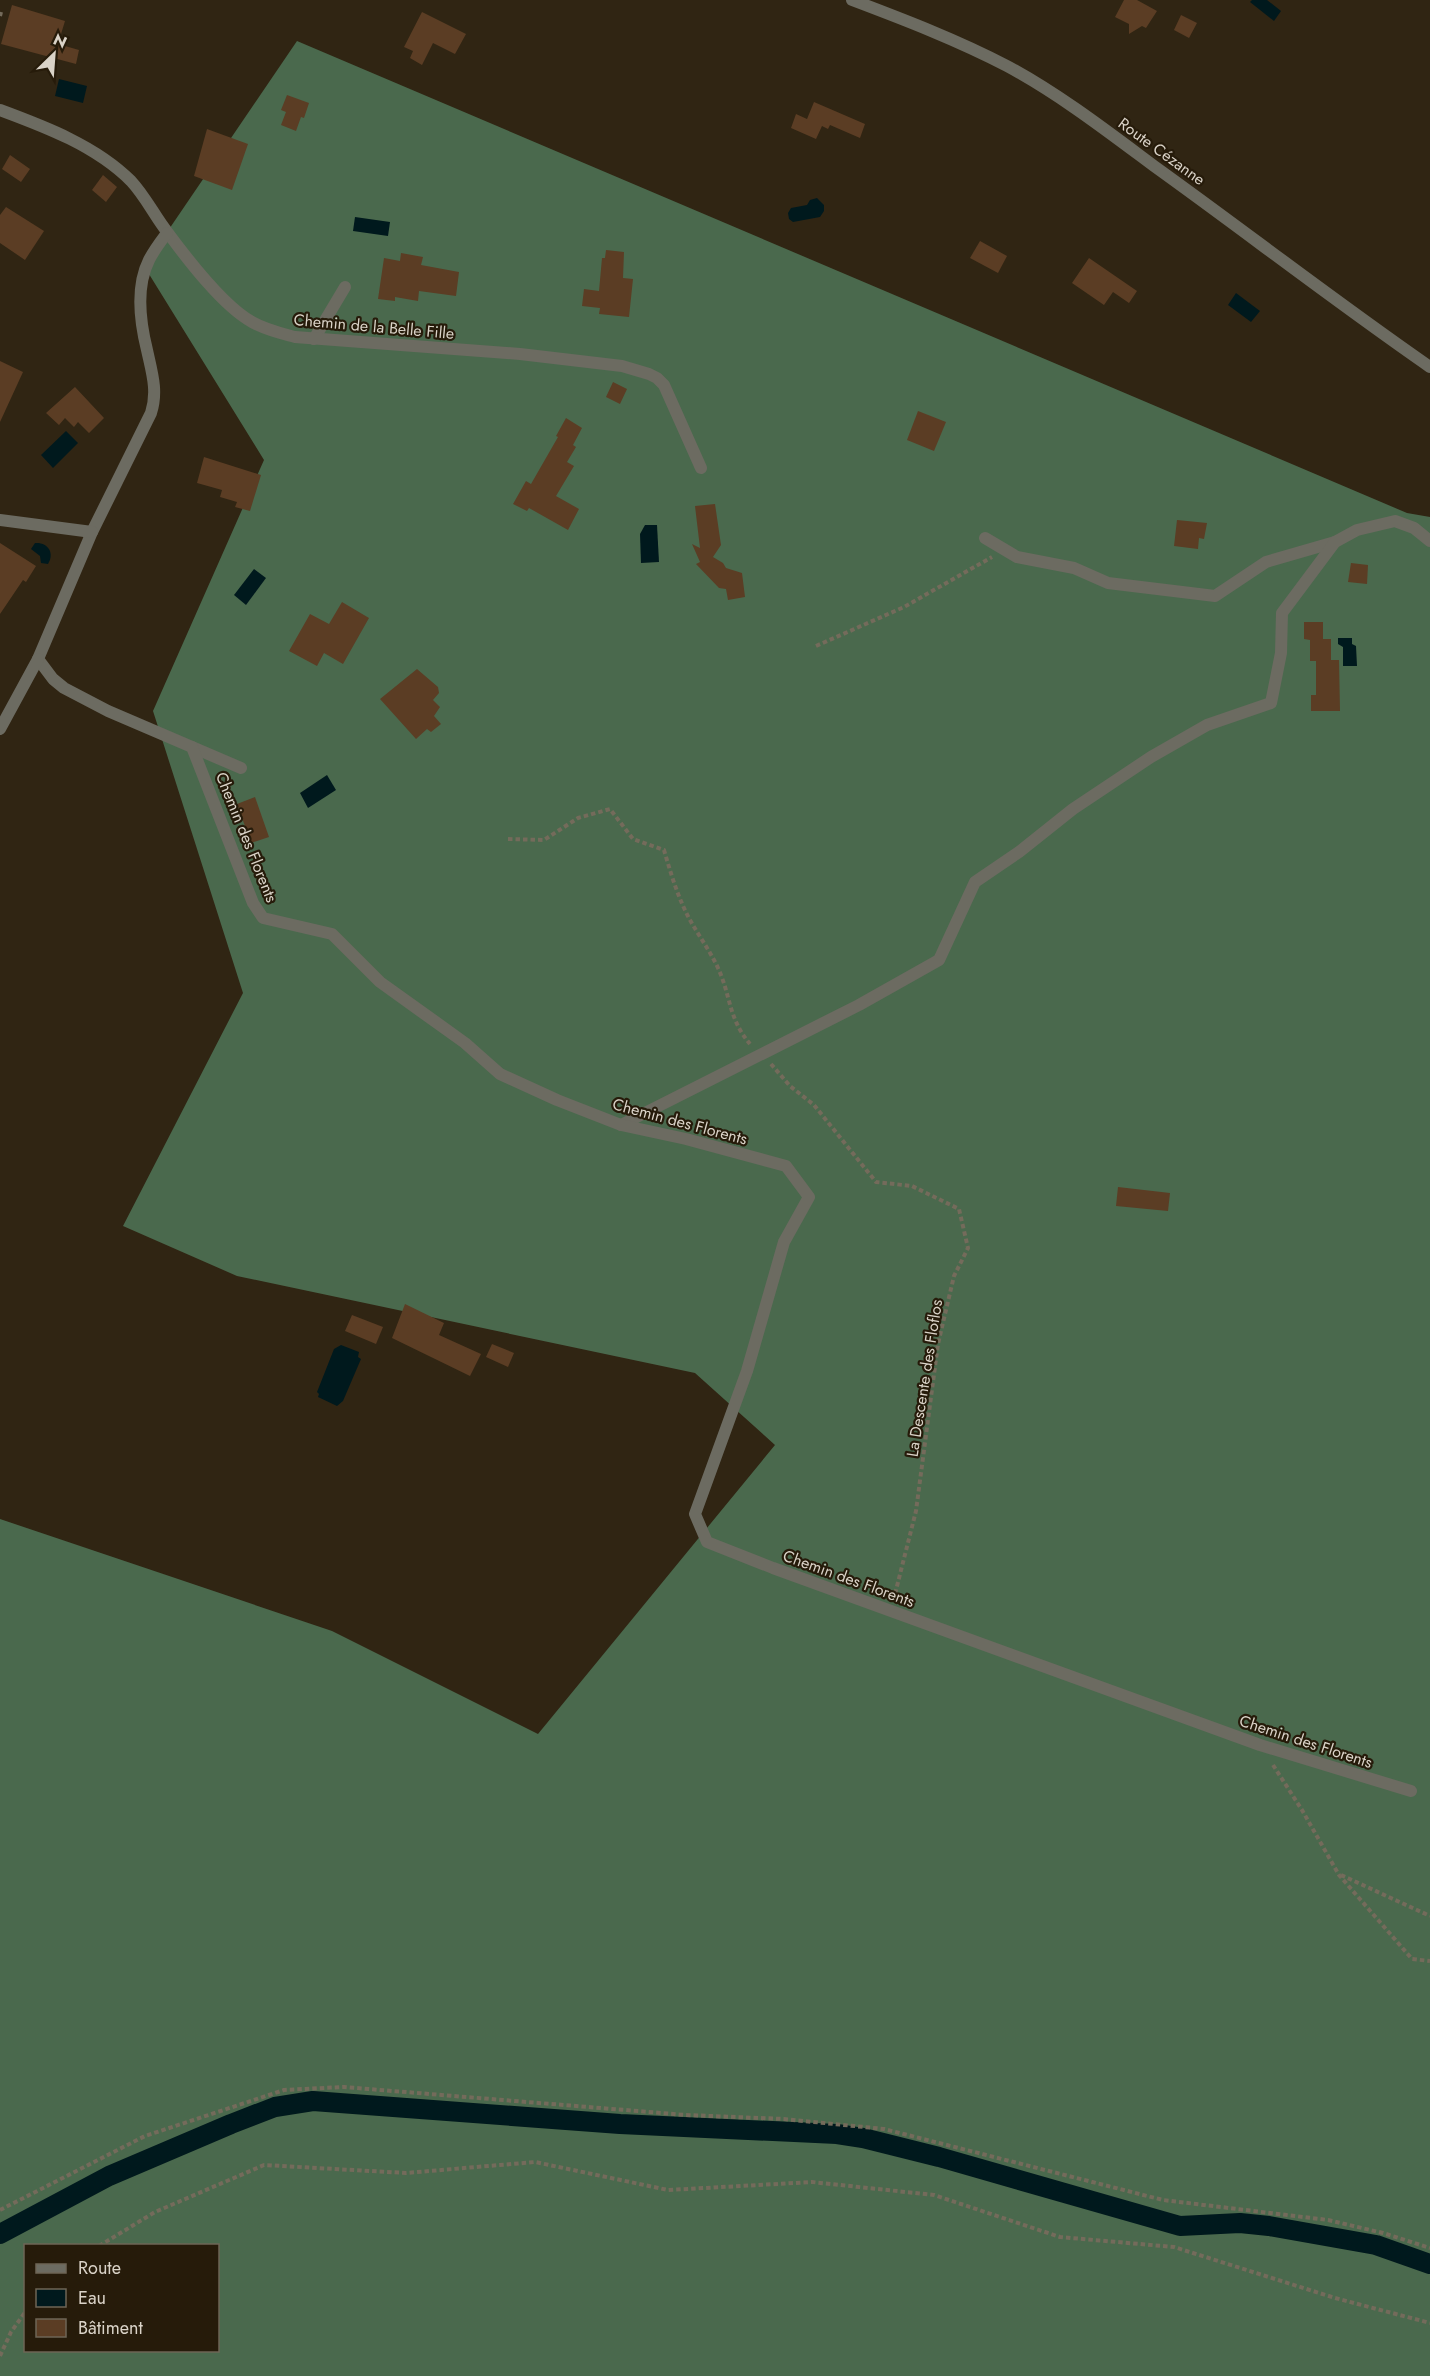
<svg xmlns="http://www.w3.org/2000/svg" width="1430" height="2376" font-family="Jost,sans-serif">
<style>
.forest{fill:#4a694d;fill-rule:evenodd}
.water{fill:#00191d}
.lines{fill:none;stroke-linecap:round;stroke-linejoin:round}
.canal{stroke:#00191d;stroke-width:20}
.building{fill:#5b3d24}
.path{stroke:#746b5b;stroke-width:4;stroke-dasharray:4.5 3;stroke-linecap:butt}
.service{stroke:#6c6b61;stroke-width:12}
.minor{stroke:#6c6b61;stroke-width:12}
.tertiary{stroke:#6c6b61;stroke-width:12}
.labels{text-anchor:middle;stroke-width:4.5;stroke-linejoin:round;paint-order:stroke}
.street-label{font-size:16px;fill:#dad3c8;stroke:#261b0a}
</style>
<rect width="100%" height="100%" fill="#302513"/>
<path class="forest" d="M297,41L1407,513L1430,517V2376H0V1519L332,1631L538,1734L775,1445L695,1373L237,1276L123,1226L243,993L153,711L264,460L144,266ZM26,2246H218V2350H26Z"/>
<g class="water">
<polygon points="1252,0 1267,0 1281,11 1274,21 1250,2"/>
<polygon points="59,79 87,86 83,103 55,96"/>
<polygon points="817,198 824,205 824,211 820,217 793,222 789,219 788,213 791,208 807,205 810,200"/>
<polygon points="355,217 390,222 388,236 353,231"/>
<polygon points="1236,293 1260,311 1251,322 1228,305"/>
<polygon points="66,431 78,443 53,468 41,455"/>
<polygon points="645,525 657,525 659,562 641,563 640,534"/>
<path d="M35,543C48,542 55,553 48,564L41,563L40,556L31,549Z"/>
<polygon points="254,569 266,578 246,605 234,595"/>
<polygon points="1338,638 1352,638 1352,644 1356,646 1357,666 1343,666 1343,647 1338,644"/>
<polygon points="327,775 336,790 308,808 300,793"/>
<polygon points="341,1345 359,1352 358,1357 361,1359 343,1401 337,1406 318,1397 319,1394 317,1392 334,1349"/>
</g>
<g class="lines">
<polyline class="canal" points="0,2234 109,2176 231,2124 275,2107 313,2101 620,2124 837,2134 863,2138 939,2157 1180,2226 1240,2223 1269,2226 1376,2245 1430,2264"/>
</g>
<g class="building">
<polygon points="1124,0 1137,0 1157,11 1146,28 1142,26 1129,34 1129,24 1115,17"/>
<polygon points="12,5 65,21 58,44 79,50 76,64 1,44"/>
<polygon points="422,12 466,34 455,54 433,43 422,65 410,58 413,51 404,47"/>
<polygon points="1181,15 1197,23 1189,38 1174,30"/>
<polygon points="287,95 309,103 304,118 301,117 296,131 281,125 286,112 281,110"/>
<polygon points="814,102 865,124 860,138 830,125 828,129 822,126 816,139 791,128 796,114 807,119"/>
<polygon points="207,129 248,144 232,190 194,176"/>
<polygon points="10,155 30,169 21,182 2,169"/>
<polygon points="103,175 117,187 106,202 92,190"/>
<polygon points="6,207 44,231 25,260 0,243 0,215"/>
<polygon points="980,241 1007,256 998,273 970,258"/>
<polygon points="606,250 624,252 623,278 633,279 629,317 599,314 600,308 582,306 584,289 599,291 602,258 605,258"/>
<polygon points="401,253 423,257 421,265 459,272 456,296 419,291 418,301 395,297 395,301 378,299 384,258 400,261"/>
<polygon points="1089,258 1137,291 1129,303 1113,292 1104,305 1072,283"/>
<polygon points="0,361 23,372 0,422"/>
<polygon points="613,382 627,389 620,404 606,397"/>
<polygon points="75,387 104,418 89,433 78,422 74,427 65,418 59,425 46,413"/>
<polygon points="918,411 946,422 934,451 907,440"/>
<polygon points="566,418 582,428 573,445 576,447 567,462 574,466 556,496 579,509 568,530 529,508 527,511 513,504 526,481 531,484 558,437 556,436"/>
<polygon points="204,457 261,475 250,511 235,507 237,502 220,497 222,490 197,483"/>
<polygon points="715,504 721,545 713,557 723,563 726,568 742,573 745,597 728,600 726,589 719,588 696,564 700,562 692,544 700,548 695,506"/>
<polygon points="1177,520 1207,523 1204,539 1199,538 1198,549 1174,546"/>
<polygon points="0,543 36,566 26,582 23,580 0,614"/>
<polygon points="1351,563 1368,565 1367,584 1348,582"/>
<polygon points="342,602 369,618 343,664 324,653 317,666 289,651 310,614 329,624"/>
<polygon points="1304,622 1323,622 1323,639 1331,639 1331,660 1339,660 1340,711 1311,711 1311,695 1316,695 1316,661 1310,661 1310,640 1304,639"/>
<polygon points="417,669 438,687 439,693 433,700 440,707 434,716 441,724 431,732 427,729 416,739 380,699"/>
<polygon points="255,797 269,837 251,843 237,804"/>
<polygon points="1118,1187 1170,1193 1168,1211 1116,1206"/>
<polygon points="405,1304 444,1323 439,1335 481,1354 470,1376 392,1338"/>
<polygon points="352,1315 383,1327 376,1344 345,1331"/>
<polygon points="492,1344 514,1353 508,1367 486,1357"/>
</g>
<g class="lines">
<g class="path">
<polyline points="0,16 1,12"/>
<polyline points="816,646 904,607 992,557"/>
<path d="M508,839L544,840L578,818L610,809L633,839L664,850C671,874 678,898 690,920C699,936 710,951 718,968C731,996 728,1018 750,1044"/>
<polyline points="771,1064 790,1086 814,1105 876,1182 912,1186 959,1209 968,1248 954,1276 938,1344 916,1511 894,1598"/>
<polyline points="1273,1765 1302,1810 1339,1875 1412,1959 1430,1961"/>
<polyline points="1341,1875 1430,1916"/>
<polyline points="0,2210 145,2136 284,2090 344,2087 686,2115 784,2119 884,2129 1163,2200 1328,2220 1383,2233 1430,2248"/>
<polyline points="99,2246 155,2212 264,2165 406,2173 535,2162 668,2190 812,2182 934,2195 1060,2237 1174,2247 1335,2298 1430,2323"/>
<polyline points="0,2356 11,2332 26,2311"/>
</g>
<g class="service">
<polyline points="314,339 345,287"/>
<polyline points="985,538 1017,557 1074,568 1108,583 1215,596 1266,562 1335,542"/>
<polyline points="192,747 241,768"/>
<polyline points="621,1125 859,1005 939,960 975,882 1019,852 1073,809 1151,757 1207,725 1271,703 1281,653 1282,613 1335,542 1357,530 1395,521 1414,528 1430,541"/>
</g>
<g class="minor">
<path d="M0,110C46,127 96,146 131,181C146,197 155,217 168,233C188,260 223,306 252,322C266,330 280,333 295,337L520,354L622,366L649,374L657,378L664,385L701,468"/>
<path d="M167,233C161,241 154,250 149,260C136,286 140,322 147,350C152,373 158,391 151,413L92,532L38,659L53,679L64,688L108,711L192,747L253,903L263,918L332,934L380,982L465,1043L500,1074L557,1100L621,1125L686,1139L786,1166L809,1197L784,1242L747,1371L695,1514L707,1542L773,1568L1260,1745L1411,1791"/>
<polyline points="0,520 92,532"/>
<polyline points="0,729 38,659"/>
</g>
<path class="tertiary" d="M852,0C905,20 957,40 1007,66C1059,94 1107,131 1154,166C1246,232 1336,302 1430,367"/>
</g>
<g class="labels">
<g class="street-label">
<text transform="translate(1162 151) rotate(36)" y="6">Route Cézanne</text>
<text transform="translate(374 326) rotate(5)" y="6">Chemin de la Belle Fille</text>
<text transform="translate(247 837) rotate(68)" y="6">Chemin des Florents</text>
<text transform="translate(680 1121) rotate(15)" y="6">Chemin des Florents</text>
<text transform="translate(924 1378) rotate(-81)" y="6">La Descente des Floflos</text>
<text transform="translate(849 1578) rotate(20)" y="6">Chemin des Florents</text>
<text transform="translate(1306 1741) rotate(18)" y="6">Chemin des Florents</text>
</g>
</g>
<rect x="24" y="2244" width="195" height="108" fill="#261b0a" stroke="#6e6556" stroke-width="1.5"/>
<rect x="36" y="2264" width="30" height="9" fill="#6c6b61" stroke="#6e6556" stroke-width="1.5"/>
<text x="78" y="2274" font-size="18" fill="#dad3c8">Route</text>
<rect x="36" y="2289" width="30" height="18" fill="#00191d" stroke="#6e6556" stroke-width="1.5"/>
<text x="78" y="2304" font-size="18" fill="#dad3c8">Eau</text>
<rect x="36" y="2319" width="30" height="18" fill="#5b3d24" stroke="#6e6556" stroke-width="1.5"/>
<text x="78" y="2334" font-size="18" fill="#dad3c8">Bâtiment</text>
<g transform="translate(54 54) rotate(25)" stroke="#261b0a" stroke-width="4.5" paint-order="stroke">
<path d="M0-4.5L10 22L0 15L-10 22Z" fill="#dad3c8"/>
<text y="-9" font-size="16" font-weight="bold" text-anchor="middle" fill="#dad3c8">N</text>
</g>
</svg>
